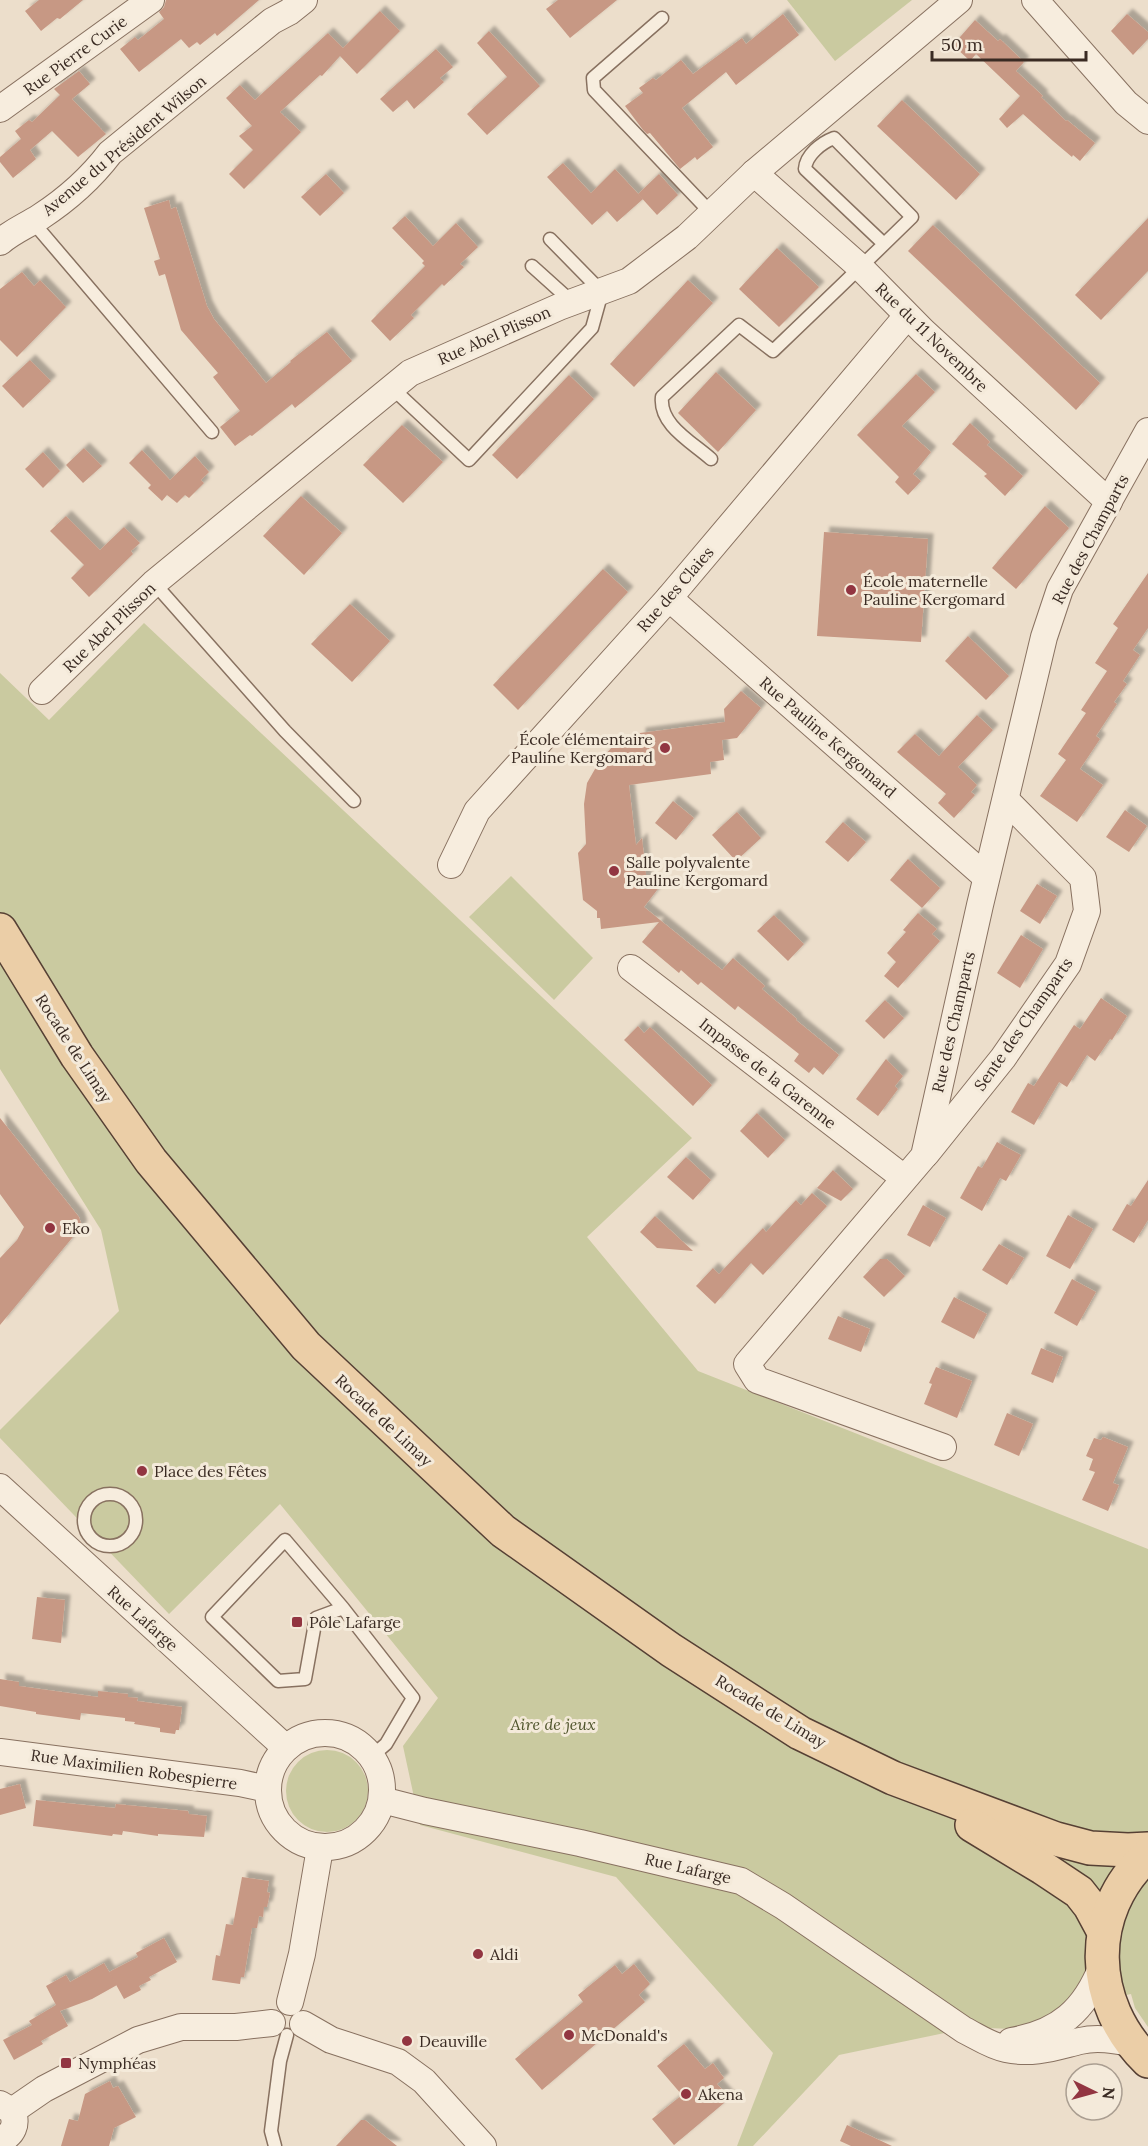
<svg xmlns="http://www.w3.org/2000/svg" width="1148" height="2146" font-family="Lora,serif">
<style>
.green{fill:#cacaa0}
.building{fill:#c79884;filter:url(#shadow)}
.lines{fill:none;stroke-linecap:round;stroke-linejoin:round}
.lane-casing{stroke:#887160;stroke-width:15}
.street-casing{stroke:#887160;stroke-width:28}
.primary-casing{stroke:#564034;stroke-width:36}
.lane{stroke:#f7edde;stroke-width:12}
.street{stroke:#f7edde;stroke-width:26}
.primary{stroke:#ebcea7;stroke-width:33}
.poi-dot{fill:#923541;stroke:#f4eada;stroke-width:2}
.labels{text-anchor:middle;stroke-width:6;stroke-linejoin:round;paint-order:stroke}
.street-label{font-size:16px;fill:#3a2b23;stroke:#f4eada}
.poi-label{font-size:16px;fill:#3a2b23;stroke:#f4eada;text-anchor:start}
.park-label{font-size:16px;font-style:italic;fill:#4f542b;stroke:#f4eada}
</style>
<defs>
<filter id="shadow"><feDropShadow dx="5.5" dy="-5.5" stdDeviation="1.5" flood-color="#0004"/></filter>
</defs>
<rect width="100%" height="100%" fill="#ecdecb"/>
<g class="green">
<polygon points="787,0 912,0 835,61"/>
<polygon points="144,623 692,1138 587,1237 698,1371 1148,1549 1148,2027 1135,2008 1131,1994 1057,2009 1042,2025 1014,2029 986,2028 983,2025 839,2055 753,2146 737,2146 773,2053 616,1877 420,1825 403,1746 438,1698 280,1504 169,1614 0,1438 0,1430 119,1311 101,1230 0,1069 0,673 49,720"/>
<polygon points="511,876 593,958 554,1000 469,917"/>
<circle cx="327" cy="1791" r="41"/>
</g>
<g class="building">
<polygon points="39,0 83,0 60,19 57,18 41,31 25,11"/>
<polygon points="166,0 259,0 217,36 215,33 200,45 197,42 189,48 181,39 139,72 120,49 135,37 138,40 164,19 159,12 164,7"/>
<polygon points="558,0 617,0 570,38 546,9"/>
<polygon points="380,11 400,31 357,74 340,56 322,76 320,75 280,112 301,132 244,189 229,174 253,150 239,136 252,126 226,98 240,85 255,100 328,33 343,48"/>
<polygon points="783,14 799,35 736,85 726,72 682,108 713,147 697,160 695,157 680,169 650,133 647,134 643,130 625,106 643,93 639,88 653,78 656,80 681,60 693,74 742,38 746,44"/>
<polygon points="1127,14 1148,32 1148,39 1133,55 1111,31"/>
<polygon points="975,20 998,41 1000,39 1024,62 1016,71 1043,96 1041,97 1066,121 1067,120 1095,143 1080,161 1073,155 1072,157 1053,141 1023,114 1007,128 999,119 1020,96 976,54 970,61 953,45"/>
<polygon points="489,31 540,86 487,135 467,114 507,77 477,43"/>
<polygon points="436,49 453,67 440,78 444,82 414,109 407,100 393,112 380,99"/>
<polygon points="79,71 90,84 72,99 106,134 78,157 52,131 30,150 36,159 13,178 0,162 0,157 21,139 15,131 29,120 32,122 60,95 54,89"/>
<polygon points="902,100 980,174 956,200 877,126"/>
<polygon points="563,163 591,193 615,169 643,199 617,222 607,211 592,225 547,177"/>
<polygon points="326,174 344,193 320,216 301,197"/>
<polygon points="659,174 678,195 657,215 638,194"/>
<polygon points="169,200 171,209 176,207 207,306 214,319 266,383 291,362 290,361 327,332 352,361 295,408 292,404 252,436 250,435 235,446 220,427 240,411 213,377 218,373 181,330 165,274 159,276 154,261 160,259 144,208"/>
<polygon points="405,216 433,246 456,223 478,247 460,264 464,267 444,286 442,284 411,315 414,318 390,341 371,321 425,266 422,263 424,261 392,228"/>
<polygon points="1148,218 1148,271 1101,320 1075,295"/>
<polygon points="933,225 1100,383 1076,410 908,251"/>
<polygon points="777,248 819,287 779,327 739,289"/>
<polygon points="22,272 34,286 40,280 66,307 17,357 0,340 0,289"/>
<polygon points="688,280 713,303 634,387 610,364"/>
<polygon points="30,360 51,381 23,408 2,386"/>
<polygon points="716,372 756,410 718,452 678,413"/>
<polygon points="916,374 935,392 902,426 931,452 913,474 921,481 908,495 895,482 899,477 857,435"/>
<polygon points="569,375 594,399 517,479 492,455"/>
<polygon points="970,423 990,442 987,445 1023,476 1005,496 984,476 987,474 952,444"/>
<polygon points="402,425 443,462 403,503 363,465"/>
<polygon points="84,448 102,466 83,483 66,465"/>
<polygon points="142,450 170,480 195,456 209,472 201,480 204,483 189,498 185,495 177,503 167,495 162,501 148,488 151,485 129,463"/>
<polygon points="43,452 60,471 43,488 25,469"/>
<polygon points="301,496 342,533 304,575 263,536"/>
<polygon points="1045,506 1069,528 1016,589 992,568"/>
<polygon points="66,516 100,550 124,527 140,543 131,551 133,554 89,597 71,578 84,565 50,531"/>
<polygon points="824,532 928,539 921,642 817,636"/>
<polygon points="603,569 628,592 518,710 493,685"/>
<polygon points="1148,573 1148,628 1133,650 1140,655 1123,681 1127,684 1114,702 1117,704 1096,736 1100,739 1080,769 1103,785 1077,822 1040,796 1066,760 1058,754 1086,713 1081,710 1107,671 1095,663 1118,628 1113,624"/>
<polygon points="350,604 390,641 352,682 311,644"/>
<polygon points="968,636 1009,676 986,700 945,661"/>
<polygon points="741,691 761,708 737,738 722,740 724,760 710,762 711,774 629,785 636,845 642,838 647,884 664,881 644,907 722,970 733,958 765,986 762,989 797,1019 796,1020 839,1055 823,1075 814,1067 809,1073 794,1061 799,1054 738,1006 735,1010 701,982 698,985 681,970 679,973 642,942 659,922 601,929 600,918 597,918 597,911 583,900 578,853 586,844 584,804 587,783 599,762 612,747 619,746 619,743 640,740 640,733 725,722 724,709"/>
<polygon points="977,715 993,730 958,767 977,785 971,792 975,795 954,818 938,803 946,794 897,752 915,734 939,756"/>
<polygon points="673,801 694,818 676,840 655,823"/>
<polygon points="1125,810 1147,826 1129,852 1106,837"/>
<polygon points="737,812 761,838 736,861 712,835"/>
<polygon points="843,822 866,842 848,862 825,842"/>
<polygon points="908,859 940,888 922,908 890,880"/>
<polygon points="1037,884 1057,896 1040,924 1020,911"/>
<polygon points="918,913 937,929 932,934 940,941 898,988 884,976 896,962 887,953 906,932 903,930"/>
<polygon points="774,915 804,944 788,961 757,931"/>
<polygon points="1021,935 1043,949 1020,988 997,973"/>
<polygon points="1101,998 1127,1016 1112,1040 1110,1039 1095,1061 1087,1055 1067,1087 1059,1082 1034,1125 1011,1112 1028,1083 1034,1086 1074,1025 1080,1029"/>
<polygon points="885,1000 904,1018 884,1039 865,1021"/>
<polygon points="638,1026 644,1033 650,1027 712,1085 693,1106 624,1040"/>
<polygon points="886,1059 903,1076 895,1086 898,1089 878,1116 856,1099"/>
<polygon points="757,1113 785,1140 768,1158 740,1131"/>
<polygon points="0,1118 79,1217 82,1226 0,1325 0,1258 17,1240 24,1227 0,1194"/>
<polygon points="997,1142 1021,1155 1006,1181 1000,1178 982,1211 960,1198 978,1166 982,1168"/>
<polygon points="686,1157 711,1180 693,1200 667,1177"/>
<polygon points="833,1170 853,1189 841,1201 817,1188"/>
<polygon points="1148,1180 1148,1220 1134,1243 1112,1230 1127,1204 1131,1206"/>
<polygon points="812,1193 827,1206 763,1275 751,1263 715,1304 696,1286 713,1268 719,1274 763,1228 766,1232 796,1200 801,1205"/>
<polygon points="923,1205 946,1218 930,1247 907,1235"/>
<polygon points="1068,1215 1093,1229 1070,1269 1046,1256"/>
<polygon points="655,1216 693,1251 657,1248 640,1232"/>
<polygon points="999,1244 1024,1258 1007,1285 982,1270"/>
<polygon points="880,1259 887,1259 905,1276 884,1297 863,1277"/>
<polygon points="1072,1279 1096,1292 1077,1326 1054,1313"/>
<polygon points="954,1297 987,1314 974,1339 941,1322"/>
<polygon points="838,1316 870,1329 861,1352 828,1339"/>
<polygon points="1041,1348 1063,1357 1053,1383 1031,1374"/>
<polygon points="936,1367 972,1381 957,1418 924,1404 932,1384 929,1383"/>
<polygon points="1007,1413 1033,1424 1019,1456 994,1445"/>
<polygon points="1103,1437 1128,1447 1113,1483 1119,1485 1108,1511 1082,1500 1095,1472 1089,1470 1093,1459 1086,1456 1094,1438 1101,1440"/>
<polygon points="37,1597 65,1600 61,1643 32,1639"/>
<polygon points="0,1679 19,1682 19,1686 98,1697 98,1691 128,1694 128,1697 138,1698 137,1701 182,1707 179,1730 176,1730 175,1734 160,1732 160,1728 134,1724 135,1722 125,1721 125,1718 81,1713 80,1720 36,1714 36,1712 0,1706"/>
<polygon points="20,1784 26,1808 0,1815 0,1789"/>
<polygon points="36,1800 115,1808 116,1804 188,1811 189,1814 207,1816 204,1837 158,1834 158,1836 123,1831 122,1835 113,1834 112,1836 33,1826"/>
<polygon points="242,1877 269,1881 267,1892 270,1893 267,1907 264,1907 263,1917 259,1916 257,1928 252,1928 244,1977 241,1977 240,1984 212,1980 216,1955 220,1956 226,1924 233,1925"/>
<polygon points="164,1938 177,1962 149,1977 151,1980 139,1986 141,1990 124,1999 109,1972 138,1957 136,1953"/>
<polygon points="104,1963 117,1985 92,1999 60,2011 68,2026 41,2041 43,2044 14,2060 3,2040 32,2025 29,2021 56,2005 46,1986 66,1975 70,1982"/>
<polygon points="634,1964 650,1984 639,1995 645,2002 542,2090 515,2059 583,2002 578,1995 615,1965 622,1974"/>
<polygon points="684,2044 705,2069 713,2063 724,2078 717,2084 730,2098 674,2145 652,2119 682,2095 657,2066"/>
<polygon points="110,2081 113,2088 118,2086 136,2117 114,2128 109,2146 61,2146 69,2119 78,2121 85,2094"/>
<polygon points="361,2120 365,2120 397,2146 336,2146"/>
<polygon points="847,2125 892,2146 851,2146 840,2141"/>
</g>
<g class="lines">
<defs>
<g id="lane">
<polyline points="662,18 593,78 594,90 712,214"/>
<polyline points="32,221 212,432"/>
<polyline points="532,266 572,302"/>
<polyline points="391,387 469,460 592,328 602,292 550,239"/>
<path d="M711,459C692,442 659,425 662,397L739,325L773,351C820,306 866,262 912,217L834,138C821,143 806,155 805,169L884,244"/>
<polyline points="154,583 285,731 354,801"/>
<circle cx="110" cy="1520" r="26"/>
<polyline points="343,1608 316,1618 305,1679 278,1681 212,1617 285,1540 343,1608 413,1698 386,1744 372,1756"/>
<polyline points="275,2146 271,2131 280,2061 287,2035"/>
</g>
<g id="street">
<polyline points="1035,0 1126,103 1148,121"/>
<polyline points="0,109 151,0"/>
<polyline points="754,173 860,267 923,331 1109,502"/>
<path d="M0,242C13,231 26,226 40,217C66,200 91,178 110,153L272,21L289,12L304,0"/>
<polyline points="669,598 986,877"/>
<polyline points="42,691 154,583 410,373 559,307 629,281 687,237 754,173 959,0"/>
<polyline points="451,865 477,811 669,598 907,316"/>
<polyline points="631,968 904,1178"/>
<polyline points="926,1154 1003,1058 1068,964 1087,911 1083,878 1006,800"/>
<polyline points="943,1447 757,1380 747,1364 924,1156 980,905 1044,637 1060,589 1148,431"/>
<polyline points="0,1487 286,1748"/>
<circle cx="325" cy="1790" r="57"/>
<polyline points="0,1752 240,1783 268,1789"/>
<path d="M382,1800L425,1811L580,1843L741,1881L783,1906L964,2030C978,2037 991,2046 1006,2049C1033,2055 1055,2047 1080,2041C1097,2037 1114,2040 1131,2043"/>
<polyline points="290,2002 302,1954 320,1848"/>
<polyline points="303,2024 331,2040 398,2062 424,2081 483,2146"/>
<path d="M1011,2041C1059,2033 1085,2010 1102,1966"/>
<path d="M0,2104L12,2111C18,2124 13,2135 0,2140"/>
<polyline points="12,2111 44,2089 138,2040 181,2027 236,2027 272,2023"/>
</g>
<g id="primary">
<polyline points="0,930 77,1056 151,1161 306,1346 503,1531 671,1650 800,1733 893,1778 1056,1839 1090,1848 1128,1850 1148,1849"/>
<polyline points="972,1825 1043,1868 1079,1892 1090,1906 1104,1932"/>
<path d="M1148,1855C1085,1912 1089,2004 1148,2061"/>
</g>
</defs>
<use href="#lane" class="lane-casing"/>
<use href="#street" class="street-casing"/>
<use href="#primary" class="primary-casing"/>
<use href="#lane" class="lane"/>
<use href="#street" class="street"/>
<use href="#primary" class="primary"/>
</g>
<g class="poi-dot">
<circle cx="851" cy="590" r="6"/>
<circle cx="665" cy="748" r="6"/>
<circle cx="614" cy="871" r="6"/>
<circle cx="50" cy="1228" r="6"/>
<circle cx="142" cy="1471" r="6"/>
<rect x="291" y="1616" width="12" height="12" rx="3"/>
<circle cx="478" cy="1954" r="6"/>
<circle cx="569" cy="2035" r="6"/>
<circle cx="407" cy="2041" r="6"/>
<rect x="60" y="2057" width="12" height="12" rx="3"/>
<circle cx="686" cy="2094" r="6"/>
</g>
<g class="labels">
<g class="street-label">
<text transform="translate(75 55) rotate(-36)" y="6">Rue Pierre Curie</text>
<text transform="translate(124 145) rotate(-40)" y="6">Avenue du Président Wilson</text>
<text transform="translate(494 335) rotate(-24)" y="6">Rue Abel Plisson</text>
<text transform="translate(932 337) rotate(44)" y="6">Rue du 11 Novembre</text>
<text transform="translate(1090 539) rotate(-62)" y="6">Rue des Champarts</text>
<text transform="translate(675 589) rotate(-49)" y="6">Rue des Claies</text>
<text transform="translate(109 627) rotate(-44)" y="6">Rue Abel Plisson</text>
<text transform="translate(828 737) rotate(41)" y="6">Rue Pauline Kergomard</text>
<text transform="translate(953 1022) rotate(-77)" y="6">Rue des Champarts</text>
<text transform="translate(1023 1024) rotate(-55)" y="6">Sente des Champarts</text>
<text transform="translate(74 1048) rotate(57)" y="6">Rocade de Limay</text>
<text transform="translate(768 1073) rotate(38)" y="6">Impasse de la Garenne</text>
<text transform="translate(384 1420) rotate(43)" y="6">Rocade de Limay</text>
<text transform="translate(143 1618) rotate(42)" y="6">Rue Lafarge</text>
<text transform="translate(771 1711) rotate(31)" y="6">Rocade de Limay</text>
<text transform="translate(134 1769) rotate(8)" y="6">Rue Maximilien Robespierre</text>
<text transform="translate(688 1868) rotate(13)" y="6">Rue Lafarge</text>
</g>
<g class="poi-label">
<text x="863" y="587">École maternelle<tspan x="863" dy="18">Pauline Kergomard</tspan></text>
<text x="653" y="745" text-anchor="end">École élémentaire<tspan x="653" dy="18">Pauline Kergomard</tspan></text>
<text x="626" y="868">Salle polyvalente<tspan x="626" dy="18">Pauline Kergomard</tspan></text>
<text x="62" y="1234">Eko</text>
<text x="154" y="1477">Place des Fêtes</text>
<text x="309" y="1628">Pôle Lafarge</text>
<text x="490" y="1960">Aldi</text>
<text x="581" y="2041">McDonald's</text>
<text x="419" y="2047">Deauville</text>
<text x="78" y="2069">Nymphéas</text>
<text x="698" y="2100">Akena</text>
</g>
<g class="park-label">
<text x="553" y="1730">Aire de jeux</text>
</g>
</g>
<g transform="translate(1094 2092) rotate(95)"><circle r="28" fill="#f4eada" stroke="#aa9e91" stroke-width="1.5"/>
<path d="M0-4.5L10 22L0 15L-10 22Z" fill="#923541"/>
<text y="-9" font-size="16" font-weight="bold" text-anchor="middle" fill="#3a2b23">N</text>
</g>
<path d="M932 51v9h154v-9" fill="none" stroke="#3a2b23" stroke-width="3"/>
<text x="941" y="51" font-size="18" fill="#3a2b23" stroke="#f4eada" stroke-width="4.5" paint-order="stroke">50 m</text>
</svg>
